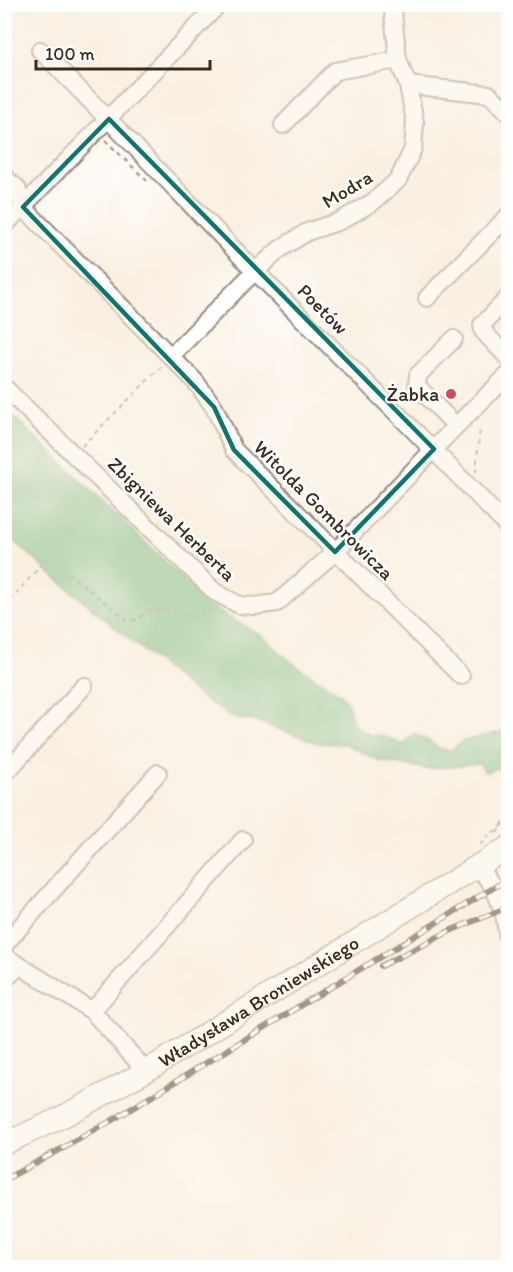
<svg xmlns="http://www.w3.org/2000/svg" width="513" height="1272" font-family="Itim,sans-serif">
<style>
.forest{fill:#78bc80;stroke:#5a734f;stroke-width:1.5}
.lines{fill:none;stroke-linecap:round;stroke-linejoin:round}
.minor-casing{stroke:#9a8d80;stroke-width:20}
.major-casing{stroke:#9a8d80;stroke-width:24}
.path{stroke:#9a8d80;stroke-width:2;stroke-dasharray:4.5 4.5;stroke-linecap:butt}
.minor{stroke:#fff;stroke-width:16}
.major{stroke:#fff;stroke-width:21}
.rail-casing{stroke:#3b2a1e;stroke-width:6}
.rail{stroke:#fff;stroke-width:4;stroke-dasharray:11;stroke-linecap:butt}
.marked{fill:none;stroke:#0f766e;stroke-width:4.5;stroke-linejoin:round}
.poi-dot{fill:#d1495b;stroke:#fff;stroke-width:2}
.labels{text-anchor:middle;stroke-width:5;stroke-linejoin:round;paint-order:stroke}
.street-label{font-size:20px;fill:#3b2a1e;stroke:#fff}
.poi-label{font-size:20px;fill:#3b2a1e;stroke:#fff;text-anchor:end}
</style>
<rect width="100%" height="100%" fill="#fff"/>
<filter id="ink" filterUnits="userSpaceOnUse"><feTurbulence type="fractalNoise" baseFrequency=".0167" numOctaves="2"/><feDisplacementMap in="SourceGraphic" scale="12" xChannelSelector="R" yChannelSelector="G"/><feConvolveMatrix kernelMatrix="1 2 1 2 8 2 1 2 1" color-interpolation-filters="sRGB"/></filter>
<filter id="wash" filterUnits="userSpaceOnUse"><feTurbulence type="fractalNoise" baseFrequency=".008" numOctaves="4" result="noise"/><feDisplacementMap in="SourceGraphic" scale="24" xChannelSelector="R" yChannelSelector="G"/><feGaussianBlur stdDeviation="1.35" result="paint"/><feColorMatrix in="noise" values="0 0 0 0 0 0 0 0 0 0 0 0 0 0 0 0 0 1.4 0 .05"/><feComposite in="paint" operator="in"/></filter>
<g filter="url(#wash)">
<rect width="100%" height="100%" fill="#faf0e2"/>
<polygon class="forest" points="5,410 14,417 198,593 221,613 261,635 296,666 340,693 348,703 353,725 370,735 384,736 403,745 414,734 429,741 440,749 451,750 463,741 501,732 508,728 508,765 485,772 480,764 426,769 378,760 346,744 318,743 256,721 233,718 200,697 52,575 11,538 5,538"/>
</g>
<g filter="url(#ink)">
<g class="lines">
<defs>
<g id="minor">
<path d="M40,50C113,123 184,198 256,272C340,357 426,441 508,527"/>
<polyline points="408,85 489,94 508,112"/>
<polyline points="283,125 335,71 398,60"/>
<polyline points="4,177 17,188 23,207 195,381 214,407 234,450 461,676"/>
<polyline points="4,226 219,4"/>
<polyline points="427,298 508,216"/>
<polyline points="508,298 482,325 483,331 508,358"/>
<polyline points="454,339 418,375 417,386 456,426"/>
<polyline points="171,356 247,279 280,249 307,232 340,221 373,202 398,180 413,149 415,122 408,85 398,60 392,4"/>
<polyline points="4,387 215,592 239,605 254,606 277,603 335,552 456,426 508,375"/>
<polyline points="4,775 84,686"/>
<polyline points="478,866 494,888 504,914 508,939"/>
<polyline points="4,945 158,773"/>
<polyline points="4,956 92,1011 146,1071"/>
<polyline points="4,980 20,966"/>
<polyline points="92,1011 243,840"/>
</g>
<g id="major">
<path id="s1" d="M4,1144L64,1116L146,1071L508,847"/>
</g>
</defs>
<use href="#minor" class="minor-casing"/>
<use href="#major" class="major-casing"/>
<g class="path">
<polyline points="498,4 508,16"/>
<polyline points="105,140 148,182"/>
<polyline points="82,446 161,367"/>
<polyline points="476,472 480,427"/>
<polyline points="4,608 45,560 54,562 128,621 136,620 150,610 168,610 176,613 195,616 214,608"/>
<polyline points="497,833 508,815"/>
<polyline points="480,845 489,835 508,822"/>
</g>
<use href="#minor" class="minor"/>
<use href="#major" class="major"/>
<defs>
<g id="rail">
<polyline points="381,966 452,930 508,907"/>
<polyline points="4,1180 65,1147 116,1118 508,879"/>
</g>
</defs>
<use href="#rail" class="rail-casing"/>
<use href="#rail" class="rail"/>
</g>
</g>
<path d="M0 0H513V1272H0ZM109,119L434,449L335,552L234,450L214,407L23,207Z" fill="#faf0e2" fill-opacity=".55" fill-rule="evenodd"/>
<path class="marked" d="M109,119L434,449L335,552L234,450L214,407L23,207Z"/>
<circle class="poi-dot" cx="451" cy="394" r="6"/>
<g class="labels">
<g class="street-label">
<text transform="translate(347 189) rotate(-31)" y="7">Modra</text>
<text transform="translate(323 309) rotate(45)" y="7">Poetów</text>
<text transform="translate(324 510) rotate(45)" y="7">Witolda Gombrowicza</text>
<text transform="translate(172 519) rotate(44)" y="7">Zbigniewa Herberta</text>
<text dy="7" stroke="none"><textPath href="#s1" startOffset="292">Władysława Broniewskiego</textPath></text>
</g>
<g class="poi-label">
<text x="439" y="401">Żabka</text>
</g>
</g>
<rect width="513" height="1272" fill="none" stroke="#fff" stroke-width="24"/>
<path d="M36 60v9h174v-9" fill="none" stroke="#3b2a1e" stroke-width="3"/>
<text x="45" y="60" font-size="18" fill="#3b2a1e" stroke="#ffffff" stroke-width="4.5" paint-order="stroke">100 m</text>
</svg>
